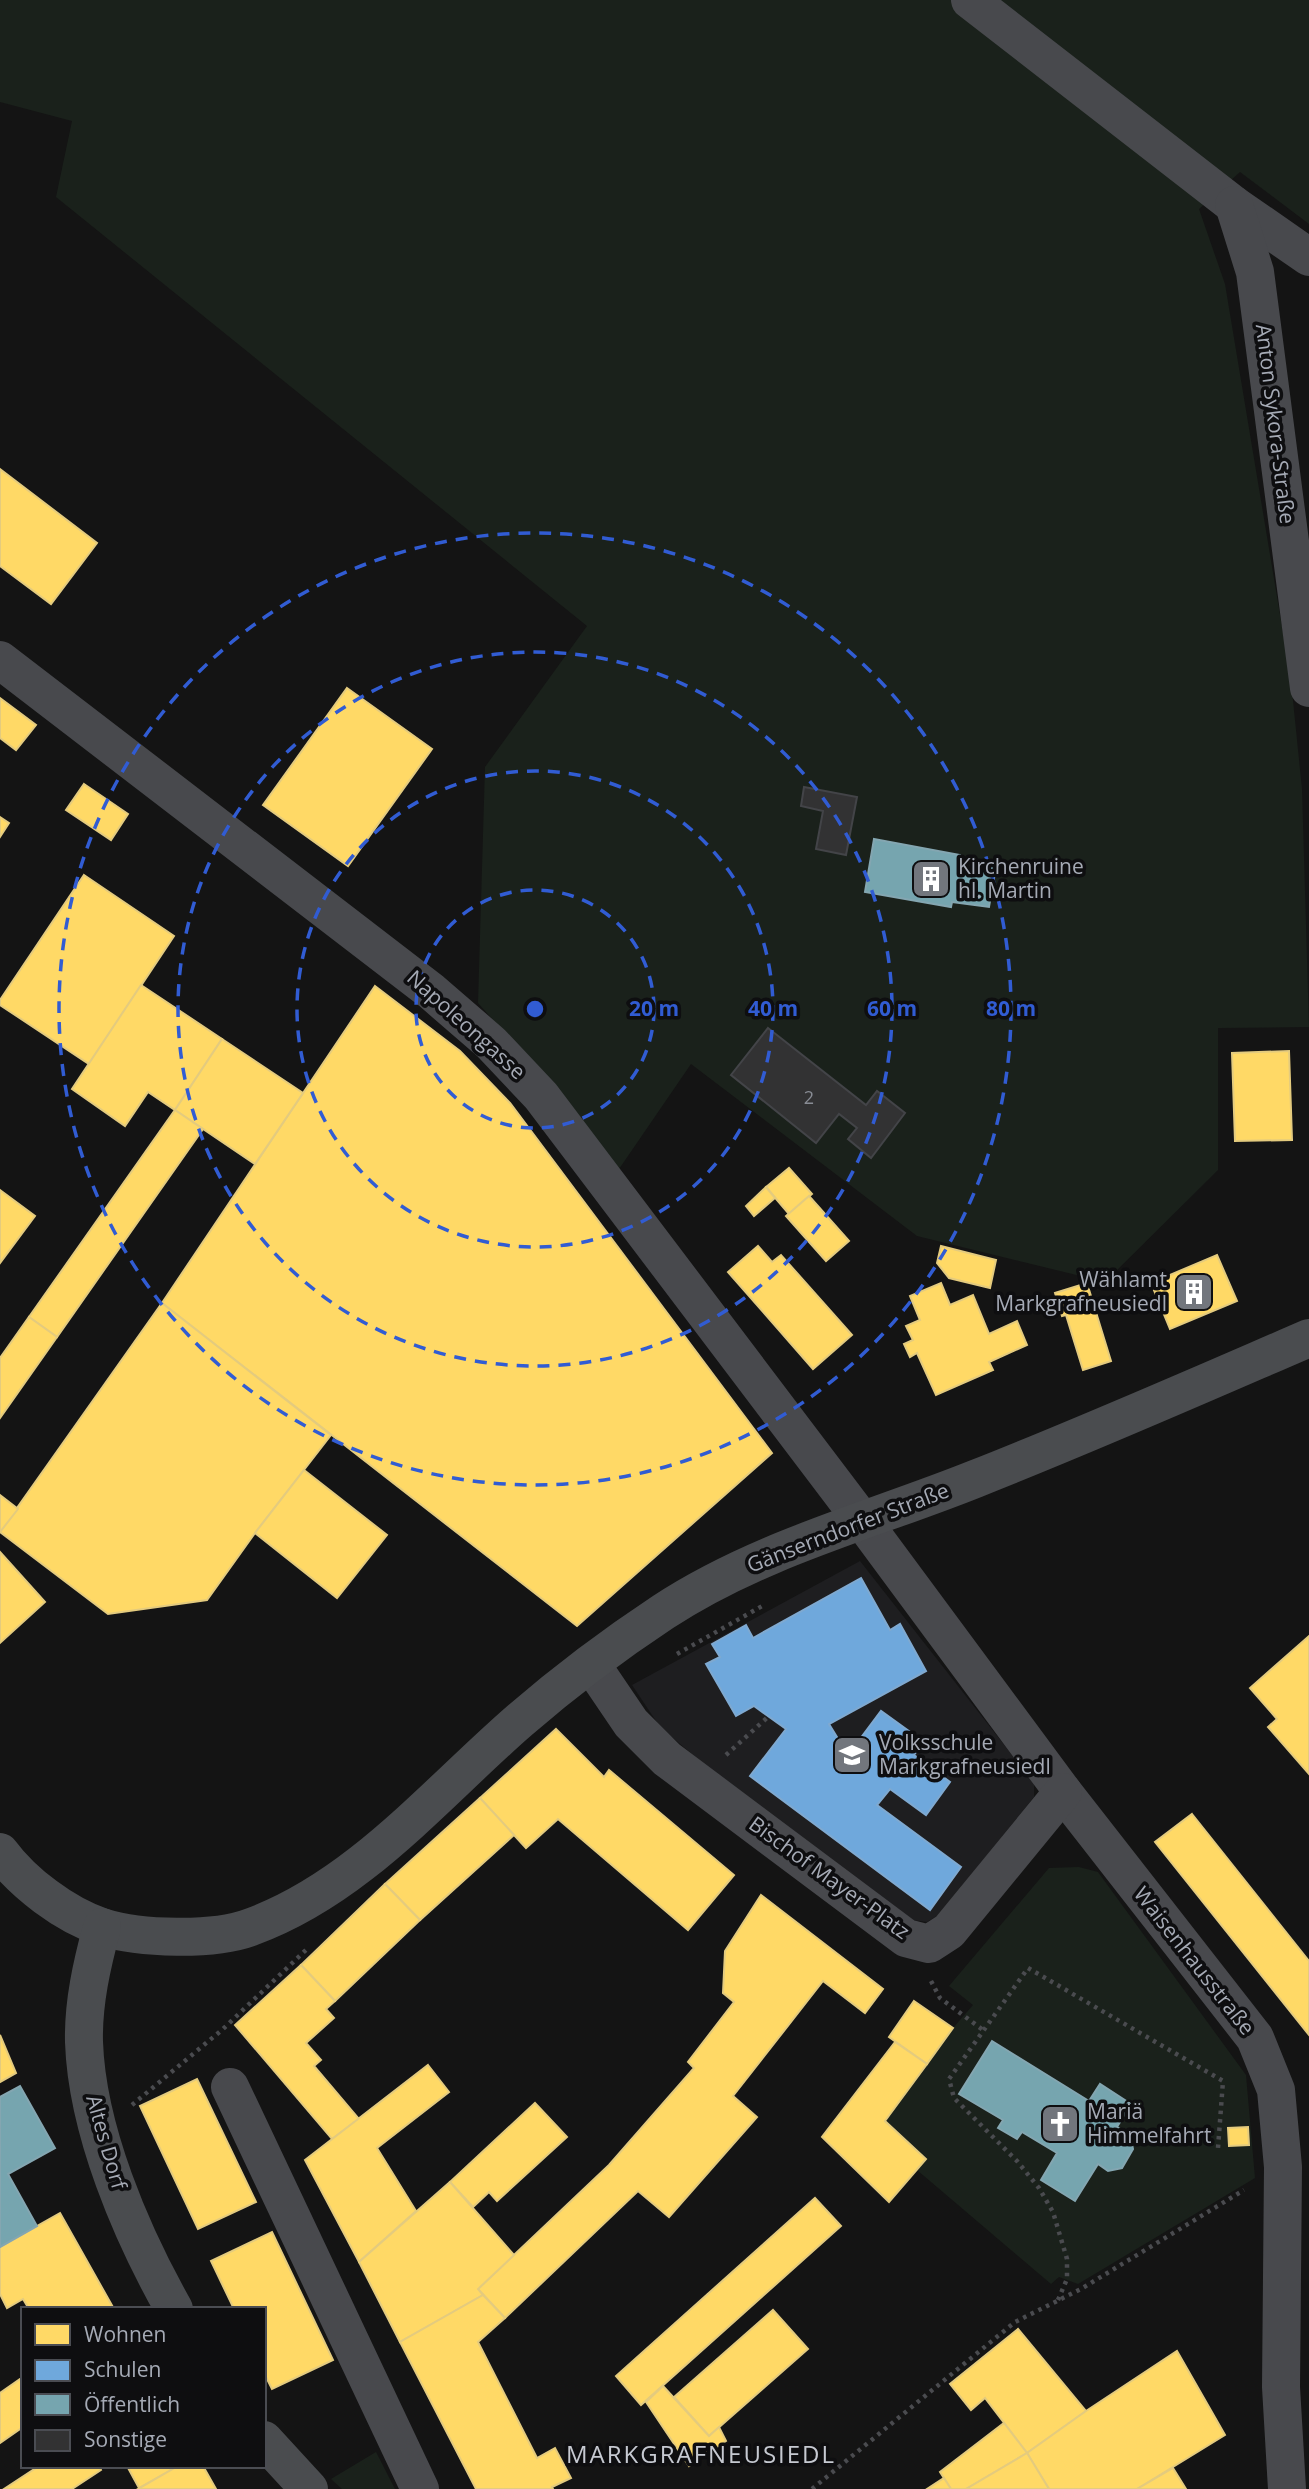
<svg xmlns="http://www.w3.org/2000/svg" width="1309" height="2489" font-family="'Open Sans',sans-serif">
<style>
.built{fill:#1e1e20}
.green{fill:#1a211b}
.homes{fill:#ffd966;stroke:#e4cb7e;stroke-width:2}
.schools{fill:#6fa8dc;stroke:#7fa9d0;stroke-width:2}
.public{fill:#76a5af;stroke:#84a6b1;stroke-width:2}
.building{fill:#323233;stroke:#434448;stroke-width:2}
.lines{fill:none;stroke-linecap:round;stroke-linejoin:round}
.path{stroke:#4a4b4f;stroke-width:4.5;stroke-dasharray:3.5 5;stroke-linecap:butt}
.minor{stroke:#48494d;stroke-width:38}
.major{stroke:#4a4c4f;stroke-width:38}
.ring{fill:none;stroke:#315cd3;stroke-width:3.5;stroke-dasharray:12 9}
.labels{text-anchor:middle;stroke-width:7;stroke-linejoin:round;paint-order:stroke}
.number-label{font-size:18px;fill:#888c94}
.street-label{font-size:21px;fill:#a5aab5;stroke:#0e0e10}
.poi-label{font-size:21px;fill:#a5aab5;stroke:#0e0e10;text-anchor:start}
.quarter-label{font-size:24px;letter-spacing:2px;fill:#c6c9d1;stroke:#0e0e10}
.centre{fill:#315cd3;stroke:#0e0e10;stroke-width:3.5}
.ring-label{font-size:21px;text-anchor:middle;font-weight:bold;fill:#315cd3;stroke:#0e0e10;stroke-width:7;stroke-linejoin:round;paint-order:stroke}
</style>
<rect width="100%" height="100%" fill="#141414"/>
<polygon class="built" points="860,1561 1034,1783 1034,1797 940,1914 927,1922 913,1920 738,1793 660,1727 632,1685"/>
<g class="green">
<polygon points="0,0 1309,0 1309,224 1240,172 1199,209 1225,284 1291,681 1302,789 1309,1027 1218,1028 1218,1170 1105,1282 917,1236 691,1064 617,1172 553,1087 478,1003 485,767 587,626 56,197 72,121 0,102"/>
<polygon points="1079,1867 1098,1872 1246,2075 1255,2178 1078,2284 1059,2277 1051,2284 917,2170 926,2159 885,2121 953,2028 973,2005 949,1986 1049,1868"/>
<polygon points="376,2452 395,2489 342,2489 331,2479"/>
</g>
<g class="homes">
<polygon points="0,469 97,543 51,604 0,566"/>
<polygon points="347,688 432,749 348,866 263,805"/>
<polygon points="0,698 36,725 16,750 0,738"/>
<polygon points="84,784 128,814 111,840 66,810"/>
<polygon points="0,817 9,823 0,837"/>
<polygon points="84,875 174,936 89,1064 0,1005 0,1000"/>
<polygon points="141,985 222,1039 175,1110 148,1092 125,1126 72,1089"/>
<polygon points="375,986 460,1051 510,1103 772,1453 577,1626 162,1303"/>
<polygon points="222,1039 303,1093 255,1164 175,1110"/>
<polygon points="1289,1051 1292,1140 1235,1141 1232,1053"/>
<polygon points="175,1110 203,1129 57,1337 29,1317"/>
<polygon points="789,1168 812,1194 789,1214 766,1187"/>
<polygon points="766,1187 775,1198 754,1216 746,1206"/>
<polygon points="0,1190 35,1216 0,1263"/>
<polygon points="809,1196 849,1241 826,1261 786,1216"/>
<polygon points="758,1246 772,1262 781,1255 852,1335 813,1369 728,1272"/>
<polygon points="941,1246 996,1260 990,1288 949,1278 937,1263"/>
<polygon points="1217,1255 1237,1301 1170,1329 1151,1283"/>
<polygon points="941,1283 950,1305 973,1295 989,1334 1017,1321 1027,1345 989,1362 993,1370 936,1395 917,1353 910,1357 904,1344 913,1340 906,1326 920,1320 910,1296"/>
<polygon points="1087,1283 1111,1361 1083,1370 1066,1315 1062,1316 1055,1293"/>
<polygon points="162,1303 331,1435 255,1533 207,1600 108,1614 0,1532"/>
<polygon points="29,1317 57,1337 0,1418 0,1358"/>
<polygon points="304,1470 387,1535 337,1598 255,1533"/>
<polygon points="0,1495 18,1509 0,1532"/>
<polygon points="0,1552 45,1602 0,1643"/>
<polygon points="1309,1636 1309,1774 1268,1727 1277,1719 1250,1688"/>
<polygon points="556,1729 604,1777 609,1770 734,1875 688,1930 558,1819 526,1848 480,1798"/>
<polygon points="480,1798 514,1835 420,1920 385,1884"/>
<polygon points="1192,1814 1309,1961 1309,2035 1155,1842"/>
<polygon points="385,1884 420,1920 335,2001 301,1965"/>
<polygon points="761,1895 883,1989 865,2013 823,1981 733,2096 757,2117 669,2217 638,2191 505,2318 478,2289 609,2165 694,2068 688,2062 734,2002 723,1993 725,1951"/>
<polygon points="301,1965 335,2001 326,2009 334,2018 306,2043 321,2060 314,2066 359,2119 332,2139 235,2025"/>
<polygon points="914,2001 953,2028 927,2064 889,2037"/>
<polygon points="0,2035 16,2073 0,2082"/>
<polygon points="895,2042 927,2064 885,2121 926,2159 889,2202 822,2137"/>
<polygon points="428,2065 449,2092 377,2148 416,2211 359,2262 305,2160"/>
<polygon points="197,2079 256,2202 198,2229 140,2106"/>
<polygon points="535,2103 567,2137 497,2201 489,2192 473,2207 450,2182"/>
<polygon points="1248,2127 1249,2145 1229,2146 1228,2128"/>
<polygon points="450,2182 514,2255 478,2289 483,2295 400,2342 359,2262"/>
<polygon points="815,2198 841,2226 641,2405 616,2376"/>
<polygon points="60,2213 114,2309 29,2309 23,2299 7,2308 0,2294 0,2247"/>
<polygon points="272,2232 333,2360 272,2389 264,2373 264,2309 234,2309 211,2261"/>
<polygon points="483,2295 505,2318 478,2342 537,2458 555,2448 571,2478 552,2487 553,2489 476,2489 400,2342"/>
<polygon points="773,2310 808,2349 709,2436 674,2397"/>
<polygon points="1018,2329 1086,2411 1027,2453 985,2398 971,2410 950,2384"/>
<polygon points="1177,2351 1225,2435 1137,2489 1049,2489 1027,2453 1086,2411"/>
<polygon points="23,2377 23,2427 0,2443 0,2393"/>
<polygon points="663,2386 709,2436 719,2427 726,2441 689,2466 646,2402"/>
<polygon points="1004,2423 1027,2453 966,2489 951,2489 940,2472"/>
<polygon points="1027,2453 1049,2489 966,2489"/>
<polygon points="39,2466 99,2466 101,2470 72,2489 4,2489"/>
<polygon points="127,2466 178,2466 139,2488"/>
<polygon points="178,2466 203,2466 216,2489 138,2489"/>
<polygon points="1173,2468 1186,2489 1137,2489"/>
<polygon points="944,2478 951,2489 927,2489"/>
</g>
<polygon class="schools" points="861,1578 890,1630 900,1624 926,1671 829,1724 848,1755 881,1711 924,1742 914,1755 950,1782 926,1815 890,1789 877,1805 961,1867 930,1910 750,1776 786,1729 754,1706 736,1716 706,1664 720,1657 712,1644 746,1625 753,1638"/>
<g class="public">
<polygon points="874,839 960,855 959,860 996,867 989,907 952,902 951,907 865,892"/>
<polygon points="992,2041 1089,2101 1100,2084 1131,2104 1117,2127 1130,2135 1133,2149 1122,2168 1108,2171 1098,2164 1075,2201 1041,2180 1057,2153 1022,2132 1017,2139 998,2128 1003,2120 959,2094"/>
<polygon points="20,2086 55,2148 8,2174 37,2226 0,2247 0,2097"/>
</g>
<g class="building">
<polygon points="804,787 857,797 846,855 816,849 823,811 801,806"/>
<polygon points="768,1028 866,1105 877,1091 905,1113 871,1158 848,1139 857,1128 839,1114 816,1143 731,1075"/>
</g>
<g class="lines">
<g class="path">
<polyline points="677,1654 764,1605"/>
<polyline points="726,1755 769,1716"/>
<polyline points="931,1981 940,1998 983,2030"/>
<polyline points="132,2105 223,2029 308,1948"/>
<polyline points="1058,2300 1067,2279 1067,2259 1053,2212 1039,2188 1017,2161 954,2098 949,2079 1028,1968 1223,2081 1218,2148"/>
<polyline points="812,2489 1015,2322 1081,2289 1244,2190"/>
</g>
<g class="minor">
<polyline points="970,0 1234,205 1309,257"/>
<polyline points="1234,205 1255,272 1309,688"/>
<polyline points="0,660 431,991 491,1043 541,1096 861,1519 1063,1792 1255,2038 1276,2090 1283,2167 1281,2387 1287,2489"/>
<polyline points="591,1664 631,1723 667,1759 906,1938 929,1944 949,1931 1063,1792"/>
<polyline points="230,2087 420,2489"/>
</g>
<g class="major">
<path d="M0,1852C23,1883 65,1915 102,1927C140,1939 214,1941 251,1927C358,1888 435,1794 519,1721C564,1682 613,1645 663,1612C759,1549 870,1521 975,1479C1087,1435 1198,1386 1309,1338"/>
<path d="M102,1927C92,1964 83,2003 84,2042C87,2130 131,2233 174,2309"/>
<polyline points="264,2440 309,2489"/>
</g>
</g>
<g class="ring">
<circle cx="535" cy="1009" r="119"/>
<circle cx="535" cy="1009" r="238"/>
<circle cx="535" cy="1009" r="357"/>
<circle cx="535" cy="1009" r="476"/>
</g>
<defs>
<symbol id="building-square" viewBox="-11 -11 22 22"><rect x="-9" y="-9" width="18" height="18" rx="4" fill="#72767d" stroke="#0e0e10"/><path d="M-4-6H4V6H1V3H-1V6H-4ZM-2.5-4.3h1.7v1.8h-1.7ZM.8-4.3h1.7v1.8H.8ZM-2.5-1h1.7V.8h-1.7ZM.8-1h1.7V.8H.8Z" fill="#fff"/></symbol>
<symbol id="school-square" viewBox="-11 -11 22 22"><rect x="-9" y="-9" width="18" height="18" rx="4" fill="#72767d" stroke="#0e0e10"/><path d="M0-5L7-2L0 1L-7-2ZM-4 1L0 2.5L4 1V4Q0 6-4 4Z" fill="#fff"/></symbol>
<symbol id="church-square" viewBox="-11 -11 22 22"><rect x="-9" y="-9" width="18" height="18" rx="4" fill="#72767d" stroke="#0e0e10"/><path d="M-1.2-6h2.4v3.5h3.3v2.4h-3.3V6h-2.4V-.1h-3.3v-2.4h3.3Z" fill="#fff"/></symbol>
</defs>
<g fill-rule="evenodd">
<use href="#building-square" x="909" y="857" width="44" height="44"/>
<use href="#building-square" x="1172" y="1270" width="44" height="44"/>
<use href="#school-square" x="830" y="1733" width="44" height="44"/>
<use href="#church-square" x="1038" y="2102" width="44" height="44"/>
</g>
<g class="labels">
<g class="number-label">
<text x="809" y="1104">2</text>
</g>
<g class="street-label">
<text transform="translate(1275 424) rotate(83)" y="7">Anton Sykora-Straße</text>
<text transform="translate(466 1025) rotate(42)" y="7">Napoleongasse</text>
<text transform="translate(848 1528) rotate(-21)" y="7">Gänserndorfer Straße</text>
<text transform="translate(829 1878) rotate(36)" y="7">Bischof Mayer-Platz</text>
<text transform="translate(1194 1961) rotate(52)" y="7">Waisenhausstraße</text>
<text transform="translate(106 2142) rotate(74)" y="7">Altes Dorf</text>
</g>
<g class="poi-label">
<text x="958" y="874">Kirchenruine<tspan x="958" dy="24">hl. Martin</tspan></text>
<text x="1167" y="1287" text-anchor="end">Wählamt<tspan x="1167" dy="24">Markgrafneusiedl</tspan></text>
<text x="879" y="1750">Volksschule<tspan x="879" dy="24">Markgrafneusiedl</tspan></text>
<text x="1087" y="2119">Mariä<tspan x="1087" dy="24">Himmelfahrt</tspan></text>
</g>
<g class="quarter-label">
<text x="701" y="2463">MARKGRAFNEUSIEDL</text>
</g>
</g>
<circle cx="535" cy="1009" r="10" class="centre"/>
<g class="ring-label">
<text x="654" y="1016">20 m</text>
<text x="773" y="1016">40 m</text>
<text x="892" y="1016">60 m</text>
<text x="1011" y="1016">80 m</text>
</g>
<rect x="21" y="2307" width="245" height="161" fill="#0e0e10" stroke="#4a4c52" stroke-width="2"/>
<rect x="35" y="2324" width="35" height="21" fill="#ffd966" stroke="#4a4c52" stroke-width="2"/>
<text x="84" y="2342" font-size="21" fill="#a5aab5">Wohnen</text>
<rect x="35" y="2360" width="35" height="21" fill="#6fa8dc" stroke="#4a4c52" stroke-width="2"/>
<text x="84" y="2377" font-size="21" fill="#a5aab5">Schulen</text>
<rect x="35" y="2394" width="35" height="21" fill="#76a5af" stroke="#4a4c52" stroke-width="2"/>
<text x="84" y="2412" font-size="21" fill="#a5aab5">Öffentlich</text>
<rect x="35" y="2430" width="35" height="21" fill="#323233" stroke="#4a4c52" stroke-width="2"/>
<text x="84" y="2447" font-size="21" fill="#a5aab5">Sonstige</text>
</svg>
